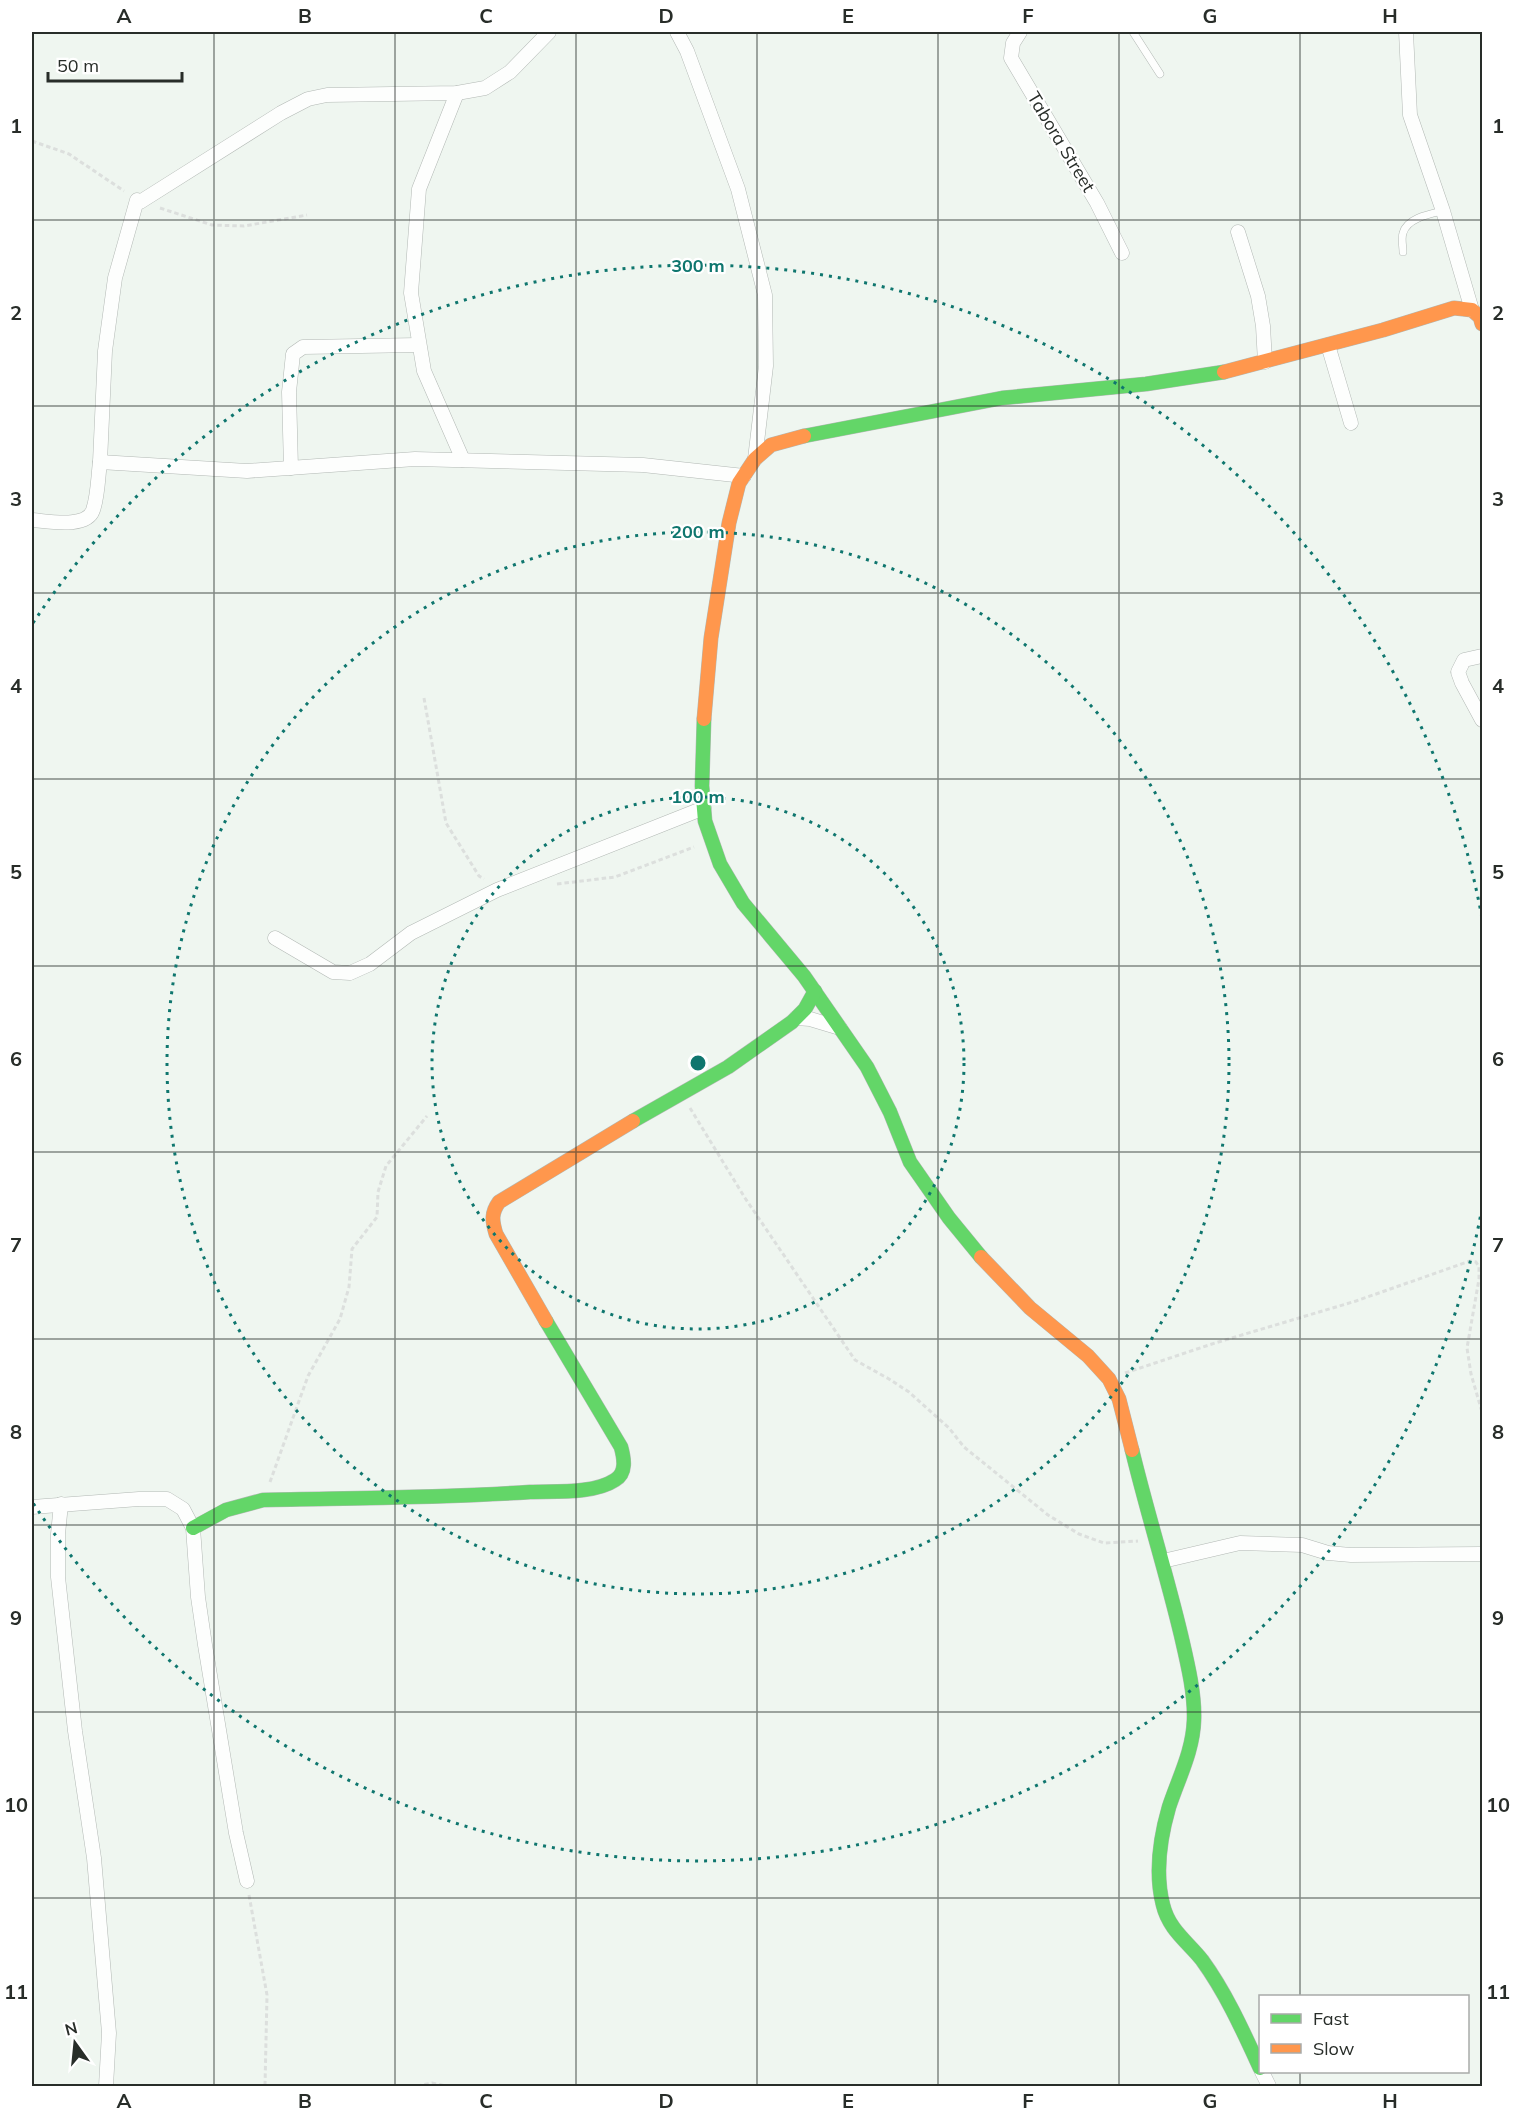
<svg xmlns="http://www.w3.org/2000/svg" width="1514" height="2118" font-family="Mulish,sans-serif">
<style>
.lines{fill:none;stroke-linecap:round;stroke-linejoin:round}
.lane-casing{stroke:#b2b8b4;stroke-width:8}
.street-casing{stroke:#b2b8b4;stroke-width:15}
.fast-casing{stroke:#b2b8b4;stroke-width:15}
.slow-casing{stroke:#b2b8b4;stroke-width:15}
.path{stroke:#dcdfdd;stroke-width:3;stroke-dasharray:4.5 3;stroke-linecap:butt}
.lane{stroke:#fdfefd;stroke-width:7}
.street{stroke:#fdfefd;stroke-width:14}
.fast{stroke:#63d668;stroke-width:14}
.slow{stroke:#ff974d;stroke-width:14}
.grid{fill:none;stroke:#282d29;stroke-width:1.5;stroke-opacity:0.55}
.ring{fill:none;stroke:#0f766e;stroke-width:3;stroke-dasharray:3 6}
.labels{text-anchor:middle;stroke-width:4.5;stroke-linejoin:round;paint-order:stroke}
.street-label{font-size:18px;fill:#282d29;stroke:#fff}
.centre{fill:#0f766e;stroke:#fff;stroke-width:3}
.ring-label{font-size:18px;text-anchor:middle;font-weight:bold;fill:#0f766e;stroke:#fff;stroke-width:4.5;stroke-linejoin:round;paint-order:stroke}
.neatline{fill:none;stroke:#282d29;stroke-width:2}
.grid-label{font-size:20px;text-anchor:middle;font-weight:bold;fill:#282d29}
</style>
<rect width="100%" height="100%" fill="#eff6f0"/>
<g class="lines">
<defs>
<g id="lane">
<polyline points="1133,32 1160,74"/>
<path d="M1403,252C1403,246 1401,239 1403,233C1407,218 1430,214 1443,211"/>
</g>
<g id="street">
<polyline points="677,32 687,51 738,189 765,295 766,366 755,459"/>
<polyline points="1020,32 1013,43 1011,58 1097,203 1122,253"/>
<polyline points="1406,32 1410,115 1443,211 1472,310"/>
<polyline points="457,93 419,189 411,293 424,371 463,460"/>
<polyline points="140,202 281,113 308,99 327,95 457,93 485,88 510,72 549,32"/>
<polyline points="1238,232 1258,296 1263,326 1265,362"/>
<polyline points="1328,345 1351,423"/>
<polyline points="100,462 105,351 115,278 137,200"/>
<polyline points="291,468 289,392 293,354 303,347 418,345"/>
<path d="M32,520C47,521 87,529 93,510C98,496 98,477 100,462L247,471L415,459L643,465L744,476"/>
<polyline points="1482,656 1464,660 1458,672 1462,683 1482,720"/>
<polyline points="275,938 333,972 350,973 370,964 411,933 497,890 704,808"/>
<polyline points="796,1018 810,1019 840,1028"/>
<polyline points="61,1504 58,1534 58,1577 75,1731 94,1858 109,2033 106,2086"/>
<polyline points="32,1507 139,1499 167,1499 183,1509 193,1528 198,1597 205,1645 236,1833 247,1881"/>
<polyline points="1163,1561 1240,1543 1302,1545 1328,1553 1351,1555 1482,1554"/>
<polyline points="1262,2072 1269,2086"/>
</g>
<g id="fast">
<polyline points="804,436 1002,398 1146,384 1224,372"/>
<polyline points="704,719 702,786 705,821 720,864 743,903 804,976 867,1067 890,1112 910,1162 949,1218 981,1257"/>
<polyline points="633,1121 728,1067 792,1022 805,1009 815,991"/>
<path d="M1132,1450C1147,1512 1166,1572 1181,1635C1187,1661 1195,1693 1194,1720C1193,1751 1179,1777 1169,1807C1160,1838 1155,1874 1163,1905C1169,1930 1188,1942 1202,1960C1226,1993 1243,2031 1260,2068"/>
<path d="M193,1528L226,1510L263,1500C352,1498 441,1498 530,1492C555,1491 594,1494 615,1480C627,1473 624,1458 621,1447L546,1321"/>
</g>
<g id="slow">
<polyline points="1224,372 1383,330 1454,308 1472,310 1480,317 1482,324"/>
<polyline points="704,719 711,638 729,523 739,483 755,459 771,445 804,436"/>
<polyline points="981,1257 1030,1308 1088,1356 1109,1379 1119,1399 1132,1450"/>
<path d="M546,1321L496,1234C492,1221 491,1213 499,1202L633,1121"/>
</g>
</defs>
<use href="#lane" class="lane-casing"/>
<use href="#street" class="street-casing"/>
<use href="#fast" class="fast-casing"/>
<use href="#slow" class="slow-casing"/>
<g class="path">
<polyline points="32,141 69,154 124,191"/>
<polyline points="160,208 212,225 244,226 307,215"/>
<polyline points="424,698 446,823 479,876 484,879"/>
<polyline points="557,884 615,877 694,847"/>
<polyline points="690,1108 745,1198 855,1360 889,1379 909,1392 949,1428 964,1447 1048,1515 1079,1534 1104,1543 1138,1541"/>
<polyline points="1125,1373 1215,1343 1356,1301 1470,1261 1476,1262 1479,1267 1479,1279 1467,1348 1471,1374 1482,1412"/>
<polyline points="270,1482 308,1376 340,1319 349,1287 352,1249 377,1217 378,1192 386,1166 427,1116"/>
<polyline points="249,1895 267,1995 265,2086"/>
<polyline points="417,2086 432,2083 446,2086"/>
</g>
<use href="#lane" class="lane"/>
<use href="#street" class="street"/>
<use href="#fast" class="fast"/>
<use href="#slow" class="slow"/>
</g>
<path class="grid" d="M214,32V2086M395,32V2086M576,32V2086M757,32V2086M938,32V2086M1119,32V2086M1300,32V1996M32,220H1482M32,406H1482M32,593H1482M32,779H1482M32,966H1482M32,1152H1482M32,1339H1482M32,1525H1482M32,1712H1482M32,1898H1482M1300,2072V2086"/>
<g class="ring">
<circle cx="698" cy="1063" r="266"/>
<circle cx="698" cy="1063" r="531"/>
<path d="M1482 1208A797 797 0 0 1 33 1503M33 623A797 797 0 0 1 1482 918"/>
</g>
<g class="labels">
<g class="street-label">
<text transform="translate(1061 142) rotate(59)" y="6">Tabora Street</text>
</g>
</g>
<circle cx="698" cy="1063" r="9" class="centre"/>
<g class="ring-label">
<text x="698" y="272">300 m</text>
<text x="698" y="538">200 m</text>
<text x="698" y="803">100 m</text>
</g>
<rect width="1514" height="2118" fill="none" stroke="#ffffff" stroke-width="66"/>
<rect x="1259" y="1995" width="210" height="78" fill="#ffffff" stroke="#a9aba9" stroke-width="1.5"/>
<rect x="1271" y="2014" width="30" height="9" fill="#63d668" stroke="#a9aba9" stroke-width="1.5"/>
<text x="1313" y="2025" font-size="18" fill="#282d29">Fast</text>
<rect x="1271" y="2044" width="30" height="9" fill="#ff974d" stroke="#a9aba9" stroke-width="1.5"/>
<text x="1313" y="2055" font-size="18" fill="#282d29">Slow</text>
<g transform="translate(75 2043) rotate(345)" stroke="#ffffff" stroke-width="4.5" paint-order="stroke">
<path d="M0-4.5L10 22L0 15L-10 22Z" fill="#282d29"/>
<text y="-9" font-size="16" font-weight="bold" text-anchor="middle" fill="#282d29">N</text>
</g>
<path d="M48 72v9h134v-9" fill="none" stroke="#282d29" stroke-width="3"/>
<text x="57" y="72" font-size="18" fill="#282d29" stroke="#ffffff" stroke-width="4.5" paint-order="stroke">50 m</text>
<rect x="33" y="33" width="1448" height="2052" class="neatline"/>
<g class="grid-label">
<text x="124" y="23">A</text>
<text x="305" y="23">B</text>
<text x="486" y="23">C</text>
<text x="666" y="23">D</text>
<text x="848" y="23">E</text>
<text x="1028" y="23">F</text>
<text x="1210" y="23">G</text>
<text x="1390" y="23">H</text>
<text x="16" y="133">1</text>
<text x="1498" y="133">1</text>
<text x="16" y="320">2</text>
<text x="1498" y="320">2</text>
<text x="16" y="506">3</text>
<text x="1498" y="506">3</text>
<text x="16" y="693">4</text>
<text x="1498" y="693">4</text>
<text x="16" y="879">5</text>
<text x="1498" y="879">5</text>
<text x="16" y="1066">6</text>
<text x="1498" y="1066">6</text>
<text x="16" y="1252">7</text>
<text x="1498" y="1252">7</text>
<text x="16" y="1439">8</text>
<text x="1498" y="1439">8</text>
<text x="16" y="1625">9</text>
<text x="1498" y="1625">9</text>
<text x="16" y="1812">10</text>
<text x="1498" y="1812">10</text>
<text x="16" y="1999">11</text>
<text x="1498" y="1999">11</text>
<text x="124" y="2108">A</text>
<text x="305" y="2108">B</text>
<text x="486" y="2108">C</text>
<text x="666" y="2108">D</text>
<text x="848" y="2108">E</text>
<text x="1028" y="2108">F</text>
<text x="1210" y="2108">G</text>
<text x="1390" y="2108">H</text>
</g>
</svg>
